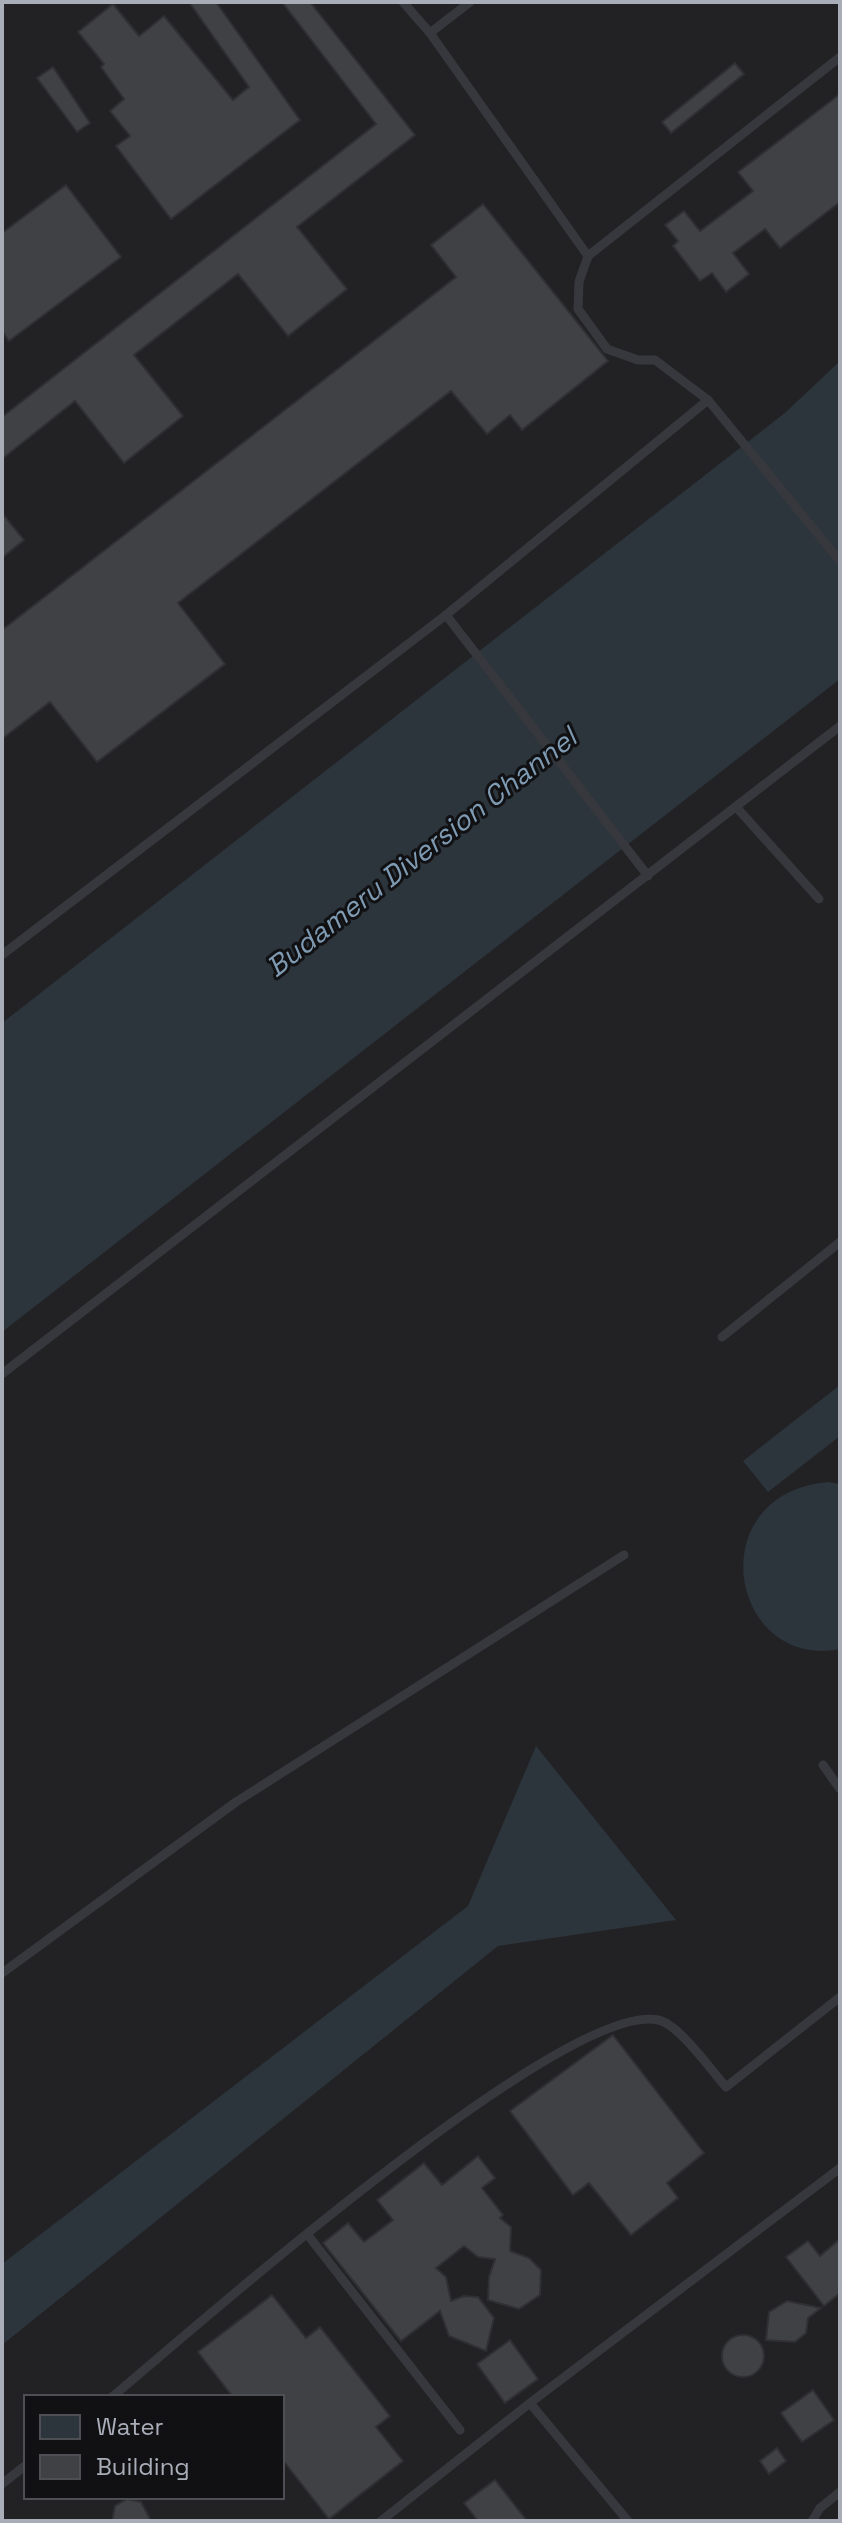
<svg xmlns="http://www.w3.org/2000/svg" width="842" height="2523" font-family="'Space Grotesk',sans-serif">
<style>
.built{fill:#222225;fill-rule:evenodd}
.water{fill:#2c353c}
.building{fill:#404145;stroke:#303034;stroke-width:2}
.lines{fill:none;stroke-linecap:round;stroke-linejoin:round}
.service{stroke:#37383d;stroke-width:9}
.labels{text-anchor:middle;stroke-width:6;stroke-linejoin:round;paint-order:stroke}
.water-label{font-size:28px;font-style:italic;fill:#7f9bb3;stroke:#111113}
</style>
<rect width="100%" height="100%" fill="#161618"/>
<path class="built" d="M2,2H840V2521H2ZM26,2397H282V2497H26Z"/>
<g class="water">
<polygon points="840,361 840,679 2,1332 2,1023 786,412"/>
<polygon points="840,1385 840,1436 768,1492 743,1461"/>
<path d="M828,1482L840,1484V1649C730,1671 698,1494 828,1482Z"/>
<polygon points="536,1746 676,1920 498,1946 2,2345 2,2264 468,1906"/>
</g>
<g class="building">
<polygon points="189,2 216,2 300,120 171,219 116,146 130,136 110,111 124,99 101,67 104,64 78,32 113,4 139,36 164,16 233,100 249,87"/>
<polygon points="282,2 310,2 415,135 297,227 347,289 288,336 238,274 134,355 183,416 124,463 75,401 2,459 2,417 376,124"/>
<polygon points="735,63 744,74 671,133 662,122"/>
<polygon points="53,67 90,123 77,132 37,78"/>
<polygon points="840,94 840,202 780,248 765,229 733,253 749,274 726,292 712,273 700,281 673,246 678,241 665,225 684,211 700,231 753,191 738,172"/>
<polygon points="66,185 121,257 9,341 2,331 2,233"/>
<polygon points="483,204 608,361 522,430 510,415 487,434 451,391 178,603 225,664 97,762 50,702 2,739 2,630 456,277 431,245"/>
<polygon points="2,513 24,540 2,558"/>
<polygon points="613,2035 704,2153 667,2183 678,2198 631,2235 589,2183 573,2195 510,2111"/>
<polygon points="478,2156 495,2178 482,2188 503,2215 500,2218 511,2227 510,2251 529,2258 541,2270 540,2295 519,2309 488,2300 489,2277 495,2259 478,2257 464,2246 436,2268 446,2277 451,2301 464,2296 478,2297 494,2318 486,2351 449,2336 440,2311 401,2341 323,2243 348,2223 364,2242 393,2220 377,2200 424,2163 442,2185"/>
<polygon points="840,2239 840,2293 824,2306 786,2257 808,2241 820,2256"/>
<polygon points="272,2295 306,2338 320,2327 390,2416 376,2427 403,2461 329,2519 282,2459 282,2397 233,2397 198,2352"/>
<polygon points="787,2301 821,2308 808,2318 806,2333 795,2342 766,2340 769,2312"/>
<circle cx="743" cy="2356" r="21"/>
<polygon points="510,2340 538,2379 505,2403 477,2364"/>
<polygon points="813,2390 834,2420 802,2442 781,2413"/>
<polygon points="777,2448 786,2461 769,2474 760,2461"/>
<polygon points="495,2480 527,2521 478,2521 464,2503"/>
<polygon points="127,2499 141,2502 151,2521 112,2521 115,2506"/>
</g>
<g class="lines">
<g class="service">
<polyline points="403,2 430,33 588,256"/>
<polyline points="430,33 470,2"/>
<polyline points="840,57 588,256 579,282 578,309 607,349 638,360 655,360 708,400 840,561"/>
<polyline points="446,615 648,876"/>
<polyline points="737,808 819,899"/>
<polyline points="2,955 446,615 708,400"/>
<polyline points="722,1337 840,1242"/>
<polyline points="2,1374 840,726"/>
<polyline points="823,1765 840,1789"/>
<polyline points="2,1973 236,1802 624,1555"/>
<polyline points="307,2234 460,2430"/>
<path d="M112,2397C196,2327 565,2000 658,2020C679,2024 711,2070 726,2087L840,1997"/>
<polyline points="530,2403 628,2521"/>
<polyline points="2,2484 26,2465"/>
<polyline points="381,2521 530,2403 840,2168"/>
<polyline points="812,2521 820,2508 840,2492"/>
</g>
</g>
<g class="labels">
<g class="water-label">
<text transform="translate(421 852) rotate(-38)" y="10">Budameru Diversion Channel</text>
</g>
</g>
<rect width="842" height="2523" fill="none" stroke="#a8adb8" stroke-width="8"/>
<rect x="24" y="2395" width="260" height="104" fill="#111113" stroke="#4d4f55" stroke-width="2"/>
<rect x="40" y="2415" width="40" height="24" fill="#2c353c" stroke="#4d4f55" stroke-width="2"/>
<text x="96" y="2435" font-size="24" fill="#a8adb8">Water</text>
<rect x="40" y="2455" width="40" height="24" fill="#404145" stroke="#4d4f55" stroke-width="2"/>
<text x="96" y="2475" font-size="24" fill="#a8adb8">Building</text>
</svg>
